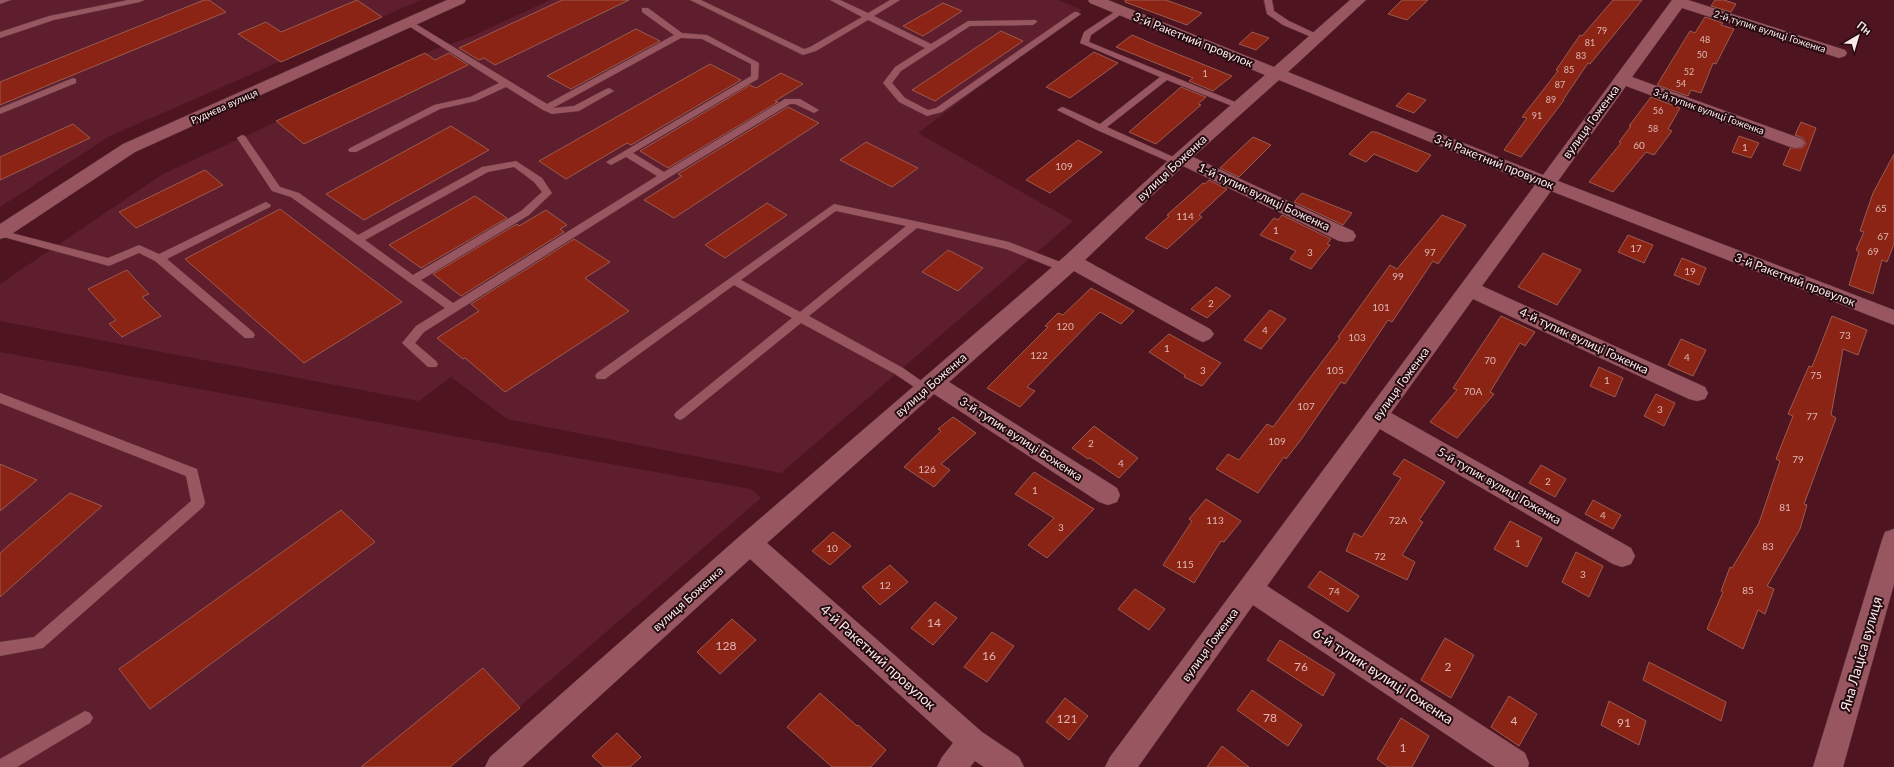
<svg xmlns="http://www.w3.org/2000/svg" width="1894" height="767" font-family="Lato,sans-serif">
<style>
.built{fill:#5e1e2d}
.building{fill:#8c2415;stroke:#9a5b4f}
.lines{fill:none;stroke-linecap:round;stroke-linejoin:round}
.lane-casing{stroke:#5d333c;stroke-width:1}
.street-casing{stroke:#5d333c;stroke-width:1}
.secondary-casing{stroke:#5d333c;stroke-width:1}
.lane{fill:#985760;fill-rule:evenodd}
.street{fill:#985760;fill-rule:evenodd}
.secondary{fill:#985760;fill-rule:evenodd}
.labels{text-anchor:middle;stroke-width:4;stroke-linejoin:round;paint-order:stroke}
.far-number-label{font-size:9px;fill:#deb8b6}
.far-street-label{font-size:10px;fill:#faeaec;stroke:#250b10}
.number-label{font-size:10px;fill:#deb8b6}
.street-label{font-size:12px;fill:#faeaec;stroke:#250b10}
.near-number-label{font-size:12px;fill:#deb8b6}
.near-street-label{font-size:14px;fill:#faeaec;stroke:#250b10}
</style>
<rect width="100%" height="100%" fill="#4e1521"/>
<g class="built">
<polygon points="0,0 421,0 110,136 0,207"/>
<polygon points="550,0 1058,0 1082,10 918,133 1073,221 781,473 507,419 451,377 419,401 0,321 0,284 163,174 433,50 470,37"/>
<polygon points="0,352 420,430 751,489 761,498 450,767 0,767"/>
</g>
<g class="building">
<polygon points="204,0 209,0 226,12 0,105 0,82"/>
<polygon points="357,0 382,17 281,62 238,34 266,22 281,32"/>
<polygon points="562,0 629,0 495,65 484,58 479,60 459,48"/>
<polygon points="1125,0 1166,0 1202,13 1187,25 1125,2"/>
<polygon points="1402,0 1428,0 1407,20 1388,14"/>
<polygon points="1613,0 1642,0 1613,36 1590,64 1588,63 1563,100 1564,100 1521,157 1504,150 1527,118 1522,117 1558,71 1556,70 1580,35 1582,36"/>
<polygon points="1715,0 1724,0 1736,4 1731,12 1711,6"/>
<polygon points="943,3 962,11 923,36 903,26"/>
<polygon points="1705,17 1723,23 1721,25 1734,29 1716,64 1713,63 1701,93 1691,90 1688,96 1657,85 1690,31 1695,33"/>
<polygon points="636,29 660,41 571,89 547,76"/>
<polygon points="1001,31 1023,41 935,101 912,90"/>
<polygon points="1252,32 1269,38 1256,50 1239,44"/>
<polygon points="1132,35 1160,47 1232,76 1213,91 1189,81 1193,78 1116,47"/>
<polygon points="1094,52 1118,63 1070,98 1046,87"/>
<polygon points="425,53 435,60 449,53 468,65 304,144 276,121"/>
<polygon points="710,64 741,80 631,145 627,143 566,179 539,161"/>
<polygon points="781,73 803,84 775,101 778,102 668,168 640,151 750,85 756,88"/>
<polygon points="1181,87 1206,97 1198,104 1201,105 1156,144 1129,132"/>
<polygon points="1408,93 1426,100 1414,113 1396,106"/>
<polygon points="1651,97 1680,108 1668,129 1672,131 1654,155 1646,152 1613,192 1589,182 1621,143 1619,142 1631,126 1629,126"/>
<polygon points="788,107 819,123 674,218 644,200 682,176 678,174"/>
<polygon points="1801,122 1816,128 1800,171 1783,165 1790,148 1802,148 1806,144 1803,138 1795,135"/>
<polygon points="73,124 90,138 0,180 0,157"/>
<polygon points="451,126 489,150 364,220 326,194"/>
<polygon points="1371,132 1376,132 1431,155 1417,172 1374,154 1366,162 1349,154"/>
<polygon points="1739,136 1759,143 1751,158 1732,152"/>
<polygon points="1253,137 1271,145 1239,177 1220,168"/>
<polygon points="1078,140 1102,152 1050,193 1026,180"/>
<polygon points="866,142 918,168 892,187 840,160"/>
<polygon points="1894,154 1894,244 1887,262 1882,260 1873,294 1849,285 1859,252 1856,250 1864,232 1860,231 1873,193"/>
<polygon points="205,170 223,185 136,228 119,212"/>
<polygon points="1209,180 1227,189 1199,215 1202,217 1167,249 1145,238 1169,216 1167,215 1203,183 1205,184"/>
<polygon points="1302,193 1352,213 1343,225 1294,202"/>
<polygon points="475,196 507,218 421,268 389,245"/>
<polygon points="767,203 787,215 725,258 705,245"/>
<polygon points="280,209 402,302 304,363 185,259"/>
<polygon points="546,210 567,225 560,229 564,232 461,296 433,274 517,224 519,226"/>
<polygon points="1282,215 1331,239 1327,244 1330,245 1311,269 1290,259 1296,251 1260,235 1274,218 1278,220"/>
<polygon points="1442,215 1466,225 1438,264 1433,261 1392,322 1388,320 1345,384 1341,382 1300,441 1286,459 1284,457 1258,493 1216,469 1228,454 1239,460 1267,424 1273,427 1340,338 1338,337 1390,265 1397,269"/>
<polygon points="1628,235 1653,245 1644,263 1618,252"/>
<polygon points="574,239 610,262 585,278 629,311 505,392 465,358 463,359 437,338 479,311 471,304"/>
<polygon points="948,250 983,268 958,291 922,272"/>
<polygon points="1543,253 1581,270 1557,305 1518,287"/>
<polygon points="1682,258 1706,268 1699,285 1674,275"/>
<polygon points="127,270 149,294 142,297 161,316 122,337 109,324 116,320 88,289"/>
<polygon points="1216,287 1231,296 1207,318 1191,309"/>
<polygon points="1091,288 1134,311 1121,324 1100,312 1027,387 1035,391 1020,407 987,388 1048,327 1045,326 1058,313 1063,315"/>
<polygon points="1270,310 1286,319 1261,349 1244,340"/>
<polygon points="1501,316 1535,332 1525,346 1520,343 1490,392 1494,394 1457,438 1430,422 1457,390 1453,388"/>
<polygon points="1832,316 1867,330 1858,355 1843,349 1831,415 1836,418 1804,504 1807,505 1800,529 1767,586 1774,589 1765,614 1758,610 1743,649 1707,629 1723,592 1721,591 1730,567 1732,568 1759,523 1780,461 1776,459 1793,416 1788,414 1809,366 1812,367"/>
<polygon points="1169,334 1221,363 1202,386 1184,377 1185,375 1149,352"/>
<polygon points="1681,339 1706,350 1693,376 1668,365"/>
<polygon points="1599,367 1623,378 1615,397 1590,386"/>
<polygon points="1656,394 1675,403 1664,426 1644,416"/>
<polygon points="953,417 976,433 941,464 950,470 934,487 904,467 941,431 938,429"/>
<polygon points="1094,426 1138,458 1119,478 1090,458 1088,459 1072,448"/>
<polygon points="1404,459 1445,482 1419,520 1423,522 1402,555 1415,562 1407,580 1346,551 1354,533 1362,537 1401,478 1393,474"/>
<polygon points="0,464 37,480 0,511"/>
<polygon points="1541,465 1566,479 1555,497 1529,483"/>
<polygon points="1034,472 1094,509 1047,558 1028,545 1054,518 1015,494"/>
<polygon points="70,493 102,506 0,597 0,553"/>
<polygon points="1206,499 1241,521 1224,542 1221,541 1194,583 1163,565 1192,521 1189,519"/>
<polygon points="1593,500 1621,515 1613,529 1585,514"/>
<polygon points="341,510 375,542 150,709 119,669"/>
<polygon points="1510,521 1542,538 1527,567 1494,549"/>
<polygon points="833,532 851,546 830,565 812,551"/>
<polygon points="1576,552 1603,566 1589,597 1562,582"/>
<polygon points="890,565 908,582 880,605 862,587"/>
<polygon points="1320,571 1359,596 1348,612 1308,587"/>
<polygon points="1135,589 1165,609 1149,630 1118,609"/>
<polygon points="935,602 957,618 933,645 911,628"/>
<polygon points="732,619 756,640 720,674 697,652"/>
<polygon points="992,632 1014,646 987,682 964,667"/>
<polygon points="1445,638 1474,655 1451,698 1421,680"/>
<polygon points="1280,640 1335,674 1323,696 1267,660"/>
<polygon points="1649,662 1726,702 1721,721 1643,680"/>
<polygon points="483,668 520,708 450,767 361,767"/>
<polygon points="1252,690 1302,725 1288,746 1237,710"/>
<polygon points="820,693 857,726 858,725 886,750 871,767 832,767 787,727"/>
<polygon points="1509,696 1537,714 1519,746 1491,727"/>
<polygon points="1065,698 1088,716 1069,740 1046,722"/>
<polygon points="1609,701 1646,721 1639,745 1601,725"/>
<polygon points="1401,718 1429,736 1412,767 1388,767 1377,759"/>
<polygon points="617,733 641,757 630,767 604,767 592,756"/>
<polygon points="1222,746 1249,767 1207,767"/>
</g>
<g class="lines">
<defs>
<g id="lane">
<polygon points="0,0 11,0 0,4"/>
<polygon points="128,0 144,0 140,2 54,20 0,38 0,32 49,16"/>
<polygon points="690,0 701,0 804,49 810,47 862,17 830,0 840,0 868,13 890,0 900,0 874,16 931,44 968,21 1036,20 1037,22 1033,25 970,26 901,71 892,83 905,98 928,110 936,108 1074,12 1077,12 1081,14 942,112 927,116 899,102 883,83 895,67 925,48 868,20 816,51 803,55"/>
<polygon points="1264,0 1272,0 1274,11 1289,21 1323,37 1319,40 1316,39 1283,25 1267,14"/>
<path d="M642,8H648L682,33L707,35L759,63L758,79L633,153L664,172L785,99H800L819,110L814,113L795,104H790L668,178L424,332L415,343L436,361L438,364L436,367H428L402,343L416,326L445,308L291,197L272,191L237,138L242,135L245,136L280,187L299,193L358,235L482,167L516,161L542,178L552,193L529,215L421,280L453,303L657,176L626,157L611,165L606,162L751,76V64L702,39L681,38L553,108L574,106L606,89L609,88L614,91L579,111L552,114L543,110L506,87L476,101L440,109L356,152H350L348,150L350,148L434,105L470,97L499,83L404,23L408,20L411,21L547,104L674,35L642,12ZM514,167L534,182L542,192L521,211L413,275L365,240L488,172Z"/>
<polygon points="1119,9 1122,9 1126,11 1091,35 1089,42 1245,106 1240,109 1237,108 1167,80 1107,127 1180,160 1182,162 1180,164 1174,164 1097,130 1057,110 1062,107 1065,108 1100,124 1160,77 1080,43 1084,32"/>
<polygon points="73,78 76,79 76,83 0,114 0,108"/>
<polygon points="266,202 271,205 270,207 167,259 253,332 255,335 253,338 245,338 155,261 139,253 109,266 0,236 0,230 108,258 139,245 159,254"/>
<path d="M834,204L948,228L1009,242L1068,265L1069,268L1064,272L1006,249L917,228L809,316L903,368L930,387L932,390L930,393L926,395L895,374L801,323L684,418L680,420L676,418L674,415L676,412L792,318L734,285L605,379H597L595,376L597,373ZM836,211L906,226L800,312L741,280Z"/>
<polygon points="0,393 197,469 205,503 203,507 43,648 0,656 0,642 34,637 191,501 186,476 0,403"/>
<polygon points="85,711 90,713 93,718 90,723 17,767 0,767 0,759"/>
</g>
<g id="street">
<polygon points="1088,0 1108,0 1274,67 1350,0 1366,0 1288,72 1543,175 1672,0 1688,0 1845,50 1847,53 1845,56 1839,58 1833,56 1682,8 1632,77 1802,139 1805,143 1802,147 1796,148 1790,147 1626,86 1558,181 1894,310 1894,325 1551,191 1482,286 1705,387 1708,393 1705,399 1697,401 1689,399 1473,299 1391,413 1631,548 1635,556 1631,564 1622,567 1613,564 1380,429 1267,586 1525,753 1529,763 1528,767 1495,767 1253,605 1138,767 1105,767 1110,757 1535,185 1279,80 1193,157 1353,231 1356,236 1353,241 1346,242 1339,241 1183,166 1085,260 1210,329 1214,334 1210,339 1203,342 1196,339 1074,271 949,382 1117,488 1120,495 1117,502 1108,505 1099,502 934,394 767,543 982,732 1019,757 1024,767 984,767 975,761 970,767 937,767 942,757 953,743 750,559 522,767 485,767 490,757 741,535 1065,256 1175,154 1265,75 1090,3"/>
<polygon points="1894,529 1894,584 1843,767 1813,767 1882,540 1885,532"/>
</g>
<polygon id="secondary" points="447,0 466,0 464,3 135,152 7,237 0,239 0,224 123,144"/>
</defs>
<use href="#lane" class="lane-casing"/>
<use href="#street" class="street-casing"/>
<use href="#secondary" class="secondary-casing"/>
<use href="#lane" class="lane"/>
<use href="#street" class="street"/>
<use href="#secondary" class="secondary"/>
</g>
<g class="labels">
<g class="far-number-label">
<text x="1602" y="34">79</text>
<text x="1705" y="43">48</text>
<text x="1590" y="46">81</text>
<text x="1702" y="58">50</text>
<text x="1581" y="59">83</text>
<text x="1569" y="73">85</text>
<text x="1689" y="75">52</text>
<text x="1205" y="77">1</text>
<text x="1681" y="87">54</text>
<text x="1560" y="88">87</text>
<text x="1551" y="103">89</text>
<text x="1658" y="114">56</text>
<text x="1537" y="119">91</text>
<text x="1653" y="132">58</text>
</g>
<g class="far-street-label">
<text transform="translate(1770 31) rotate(18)" y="4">2-й тупик вулиці Гоженка</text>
<text transform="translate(224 106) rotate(-24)" y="4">Руднєва вулиця</text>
<text transform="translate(1709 111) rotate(20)" y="4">3-й тупик вулиці Гоженка</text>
</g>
<g class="number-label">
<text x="1639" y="149">60</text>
<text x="1745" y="151">1</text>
<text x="1064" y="170">109</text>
<text x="1881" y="212">65</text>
<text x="1185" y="220">114</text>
<text x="1276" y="234">1</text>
<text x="1883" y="240">67</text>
<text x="1636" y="252">17</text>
<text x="1873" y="255">69</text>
<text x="1310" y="256">3</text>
<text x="1430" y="256">97</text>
<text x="1690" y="275">19</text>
<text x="1398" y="280">99</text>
<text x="1211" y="307">2</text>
<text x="1381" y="311">101</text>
<text x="1065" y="330">120</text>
<text x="1265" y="334">4</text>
<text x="1845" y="339">73</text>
<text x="1357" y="341">103</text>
<text x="1167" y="352">1</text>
<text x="1039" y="359">122</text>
<text x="1687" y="361">4</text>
<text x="1490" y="364">70</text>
<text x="1203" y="374">3</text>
<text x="1335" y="374">105</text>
<text x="1816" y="379">75</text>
<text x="1607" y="384">1</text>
<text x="1473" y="395">70А</text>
<text x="1306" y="410">107</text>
<text x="1660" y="413">3</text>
<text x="1812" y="420">77</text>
<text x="1277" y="445">109</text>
<text x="1091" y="447">2</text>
<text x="1798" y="463">79</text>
<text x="1121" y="467">4</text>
<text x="927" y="473">126</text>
<text x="1548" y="485">2</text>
<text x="1035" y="494">1</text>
<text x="1785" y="511">81</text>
<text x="1603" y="519">4</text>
<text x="1215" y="524">113</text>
<text x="1398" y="524">72А</text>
<text x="1061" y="531">3</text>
<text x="1518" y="547">1</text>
<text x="1768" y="550">83</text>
<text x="832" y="552">10</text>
<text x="1380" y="560">72</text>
<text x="1185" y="568">115</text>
<text x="1583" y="578">3</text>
<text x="885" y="589">12</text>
<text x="1748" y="594">85</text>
<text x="1334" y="595">74</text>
</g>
<g class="street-label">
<text transform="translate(1193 40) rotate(22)" y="4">3-й Ракетний провулок</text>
<text transform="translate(1591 122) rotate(-54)" y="4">вулиця Гоженка</text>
<text transform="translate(1494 162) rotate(22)" y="4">3-й Ракетний провулок</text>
<text transform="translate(1172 168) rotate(-43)" y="4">вулиця Боженка</text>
<text transform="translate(1264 197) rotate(25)" y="4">1-й тупик вулиці Боженка</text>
<text transform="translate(1795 280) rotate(21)" y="4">3-й Ракетний провулок</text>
<text transform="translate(1584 341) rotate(25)" y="4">4-й тупик вулиці Гоженка</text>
<text transform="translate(1401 384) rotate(-54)" y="4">вулиця Гоженка</text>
<text transform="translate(931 385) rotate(-41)" y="4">вулиця Боженка</text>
<text transform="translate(1021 439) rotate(33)" y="4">3-й тупик вулиці Боженка</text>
<text transform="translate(1499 486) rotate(30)" y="4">5-й тупик вулиці Гоженка</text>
<text transform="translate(688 599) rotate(-42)" y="4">вулиця Боженка</text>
<text transform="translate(1210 645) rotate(-54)" y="4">вулиця Гоженка</text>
</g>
<g class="near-number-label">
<text x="934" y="627">14</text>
<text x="726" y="650">128</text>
<text x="989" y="660">16</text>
<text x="1301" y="671">76</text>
<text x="1448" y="671">2</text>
<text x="1270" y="722">78</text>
<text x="1067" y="723">121</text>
<text x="1514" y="725">4</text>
<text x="1624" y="727">91</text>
<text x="1403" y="752">1</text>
</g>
<g class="near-street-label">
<text transform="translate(1861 654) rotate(-74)" y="5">Яна Лаціса вулиця</text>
<text transform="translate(878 657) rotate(42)" y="5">4-й Ракетний провулок</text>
<text transform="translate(1383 676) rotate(33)" y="5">6-й тупик вулиці Гоженка</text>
</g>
</g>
<g transform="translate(1858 36) rotate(38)" stroke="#250b10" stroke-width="3" paint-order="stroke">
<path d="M0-3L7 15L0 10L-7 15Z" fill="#faeaec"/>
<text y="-6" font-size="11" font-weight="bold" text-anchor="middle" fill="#faeaec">Пн</text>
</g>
</svg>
